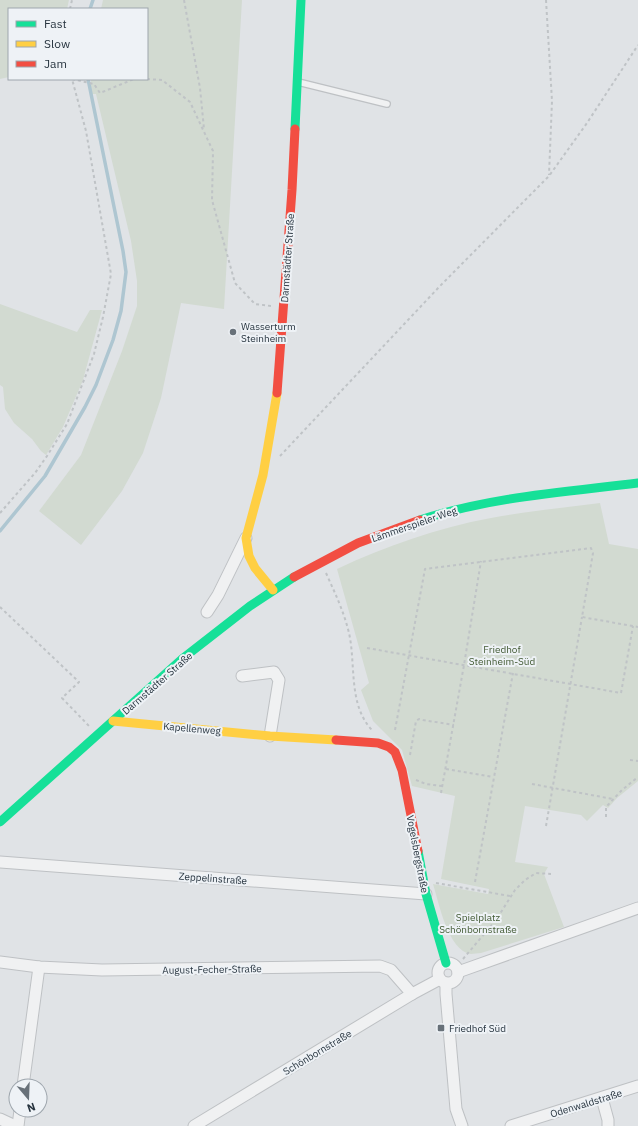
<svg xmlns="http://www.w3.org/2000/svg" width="638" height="1126" font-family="'IBM Plex Sans',sans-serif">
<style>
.green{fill:#d2dad1}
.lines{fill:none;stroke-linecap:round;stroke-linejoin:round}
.stream{stroke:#aec6d1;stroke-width:3.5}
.lane-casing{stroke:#bec1c4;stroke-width:8}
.street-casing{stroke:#bec1c4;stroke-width:13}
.path{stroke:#bfc3c6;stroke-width:2;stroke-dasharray:3 3;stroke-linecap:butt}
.lane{stroke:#f0f1f2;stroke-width:5.5}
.street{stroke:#f0f1f2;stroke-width:11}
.fast{stroke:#16e098;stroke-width:9}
.slow{stroke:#ffcf43;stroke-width:9}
.jam{stroke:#f24e42;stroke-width:9}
.poi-dot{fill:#687179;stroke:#eef2f6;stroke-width:1.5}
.labels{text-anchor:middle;stroke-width:4;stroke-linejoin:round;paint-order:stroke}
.street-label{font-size:10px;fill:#27343f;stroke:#eef2f6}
.poi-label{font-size:10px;fill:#27343f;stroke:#eef2f6;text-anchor:start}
.park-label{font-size:10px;fill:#435b35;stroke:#eef2f6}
</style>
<rect width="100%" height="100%" fill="#e0e3e6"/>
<g class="green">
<polygon points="0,0 69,0 67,9 9,9 9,77 0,79"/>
<polygon points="103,0 242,0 224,309 181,303 161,398 143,453 122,491 81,545 39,511 81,455 122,351 137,306 137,281 131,241 96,94 91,94 91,79 147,79 147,9 101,9"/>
<polygon points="0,304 77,332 90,310 102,310 83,380 63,427 46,455 41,451 32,439 14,423 5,409 3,387 0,385"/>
<path d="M600,503L609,544L638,549V781L617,798L608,808L603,805L587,821L581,815L525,806L515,862L548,867L544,874L564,927L481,953C478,953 474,954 471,954C448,951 439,903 433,884L488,894L489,889L441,879L455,796L412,786L402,750L373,721L361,690L369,683L337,569C386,546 437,528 491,518C527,511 564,508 600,503Z"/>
</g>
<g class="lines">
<g class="stream">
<polyline points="90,9 93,0"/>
<polyline points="0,531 45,476 85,407 96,385 113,340 121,311 126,272 123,251 88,79"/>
</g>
<defs>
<polyline id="lane" points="298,82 387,104"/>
<g id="street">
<polyline points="207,612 218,595 246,538"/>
<polyline points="242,676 274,672 279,680 270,736"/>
<polyline points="0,862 426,894"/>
<polyline points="0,962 39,967 102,970 380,966 391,970 412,994"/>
<circle cx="448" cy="973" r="10"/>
<polyline points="458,972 638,908"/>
<polyline points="446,983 446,994 456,1109 462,1126"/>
<polyline points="23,1086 39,967"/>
<polyline points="602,1098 608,1120 608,1126"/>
<polyline points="0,1119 15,1126"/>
<polyline points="18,1126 20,1110"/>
<polyline points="194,1126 412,994 440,979"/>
<polyline points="511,1126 638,1086"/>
</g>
</defs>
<use href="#lane" class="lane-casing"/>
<use href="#street" class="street-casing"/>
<g class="path">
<polyline points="184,0 200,88 204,129"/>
<polyline points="546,0 552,101 549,175"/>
<polyline points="70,9 72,0"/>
<polyline points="72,79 94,84 100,93 134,79"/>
<polyline points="147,79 162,80 190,102 213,151 212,200 235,283 255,304 271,306"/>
<polyline points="280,456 440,286 549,176 587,123 638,45"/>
<polyline points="0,513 35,473 47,456 67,424 94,354 103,317 111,274 86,131 72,79"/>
<path d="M326,573C335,593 344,612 349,633C356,664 348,705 372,730"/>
<polyline points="0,607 79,682 62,698 89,726"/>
<polyline points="367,648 621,693 633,626"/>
<polyline points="395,730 425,569 591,548 593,553 582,617 638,627"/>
<polyline points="410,755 416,721 419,719 423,720 454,725"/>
<polyline points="630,760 638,761"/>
<polyline points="446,769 493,777"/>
<polyline points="416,780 426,784 442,786"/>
<polyline points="532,784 613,799"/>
<polyline points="441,793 464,665 481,561"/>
<polyline points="606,817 606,807 622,790 638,777"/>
<polyline points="546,826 582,617"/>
<polyline points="475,882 513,673"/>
<polyline points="436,883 510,896"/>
<polyline points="463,959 496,920 515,890 525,880 536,873 551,874"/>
</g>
<use href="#lane" class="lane"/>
<use href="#street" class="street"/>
<g class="fast">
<polyline points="295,129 301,0"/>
<path d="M420,520C490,497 565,492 638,483"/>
<polyline points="0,822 182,659 250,606 294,577"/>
<polyline points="418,851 426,894 446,963"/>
</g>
<g class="slow">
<polyline points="273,590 255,568 249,556 246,538 263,475 277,393"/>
<polyline points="113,721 270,736 336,740"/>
</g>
<g class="jam">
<polyline points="277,393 292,190 295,129"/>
<polyline points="294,577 358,543 420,520"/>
<polyline points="336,740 378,743 389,747 395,752 402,770 418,851"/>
</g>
</g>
<g class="poi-dot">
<circle cx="233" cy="332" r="4"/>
<rect x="437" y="1024" width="8" height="8" rx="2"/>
</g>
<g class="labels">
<g class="street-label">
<text transform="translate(287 258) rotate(-86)" y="4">Darmstädter Straße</text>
<text transform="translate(414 524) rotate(-19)" y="4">Lämmerspieler Weg</text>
<text transform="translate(157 683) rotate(-41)" y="4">Darmstädter Straße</text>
<text transform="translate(192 728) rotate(5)" y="4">Kapellenweg</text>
<text transform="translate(418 854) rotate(79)" y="4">Vogelsbergstraße</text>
<text transform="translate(213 878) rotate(4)" y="4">Zeppelinstraße</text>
<text transform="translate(212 969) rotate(-1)" y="4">August-Fecher-Straße</text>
<text transform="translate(317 1052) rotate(-31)" y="4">Schönbornstraße</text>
<text transform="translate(586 1103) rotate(-17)" y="4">Odenwaldstraße</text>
</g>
<g class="poi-label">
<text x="241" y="330">Wasserturm<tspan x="241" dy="12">Steinheim</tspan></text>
<text x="449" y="1032">Friedhof Süd</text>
</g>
<g class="park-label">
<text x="502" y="653">Friedhof<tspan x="502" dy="12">Steinheim-Süd</tspan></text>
<text x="478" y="921">Spielplatz<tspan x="478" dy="12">Schönbornstraße</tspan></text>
</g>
</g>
<rect x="8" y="8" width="140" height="72" fill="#eef2f6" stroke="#9ea6ad"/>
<rect x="16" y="21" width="20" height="6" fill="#16e098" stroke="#9ea6ad"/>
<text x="44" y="28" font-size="12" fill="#27343f">Fast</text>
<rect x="16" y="41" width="20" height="6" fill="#ffcf43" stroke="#9ea6ad"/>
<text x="44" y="48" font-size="12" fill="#27343f">Slow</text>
<rect x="16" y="61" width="20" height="6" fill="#f24e42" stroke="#9ea6ad"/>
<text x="44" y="68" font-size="12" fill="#27343f">Jam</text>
<g transform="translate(28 1098) rotate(161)"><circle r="19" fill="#eef2f6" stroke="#9ea6ad"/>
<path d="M0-3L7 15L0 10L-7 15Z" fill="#687179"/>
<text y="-6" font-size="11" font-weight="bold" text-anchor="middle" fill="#27343f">N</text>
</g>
</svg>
